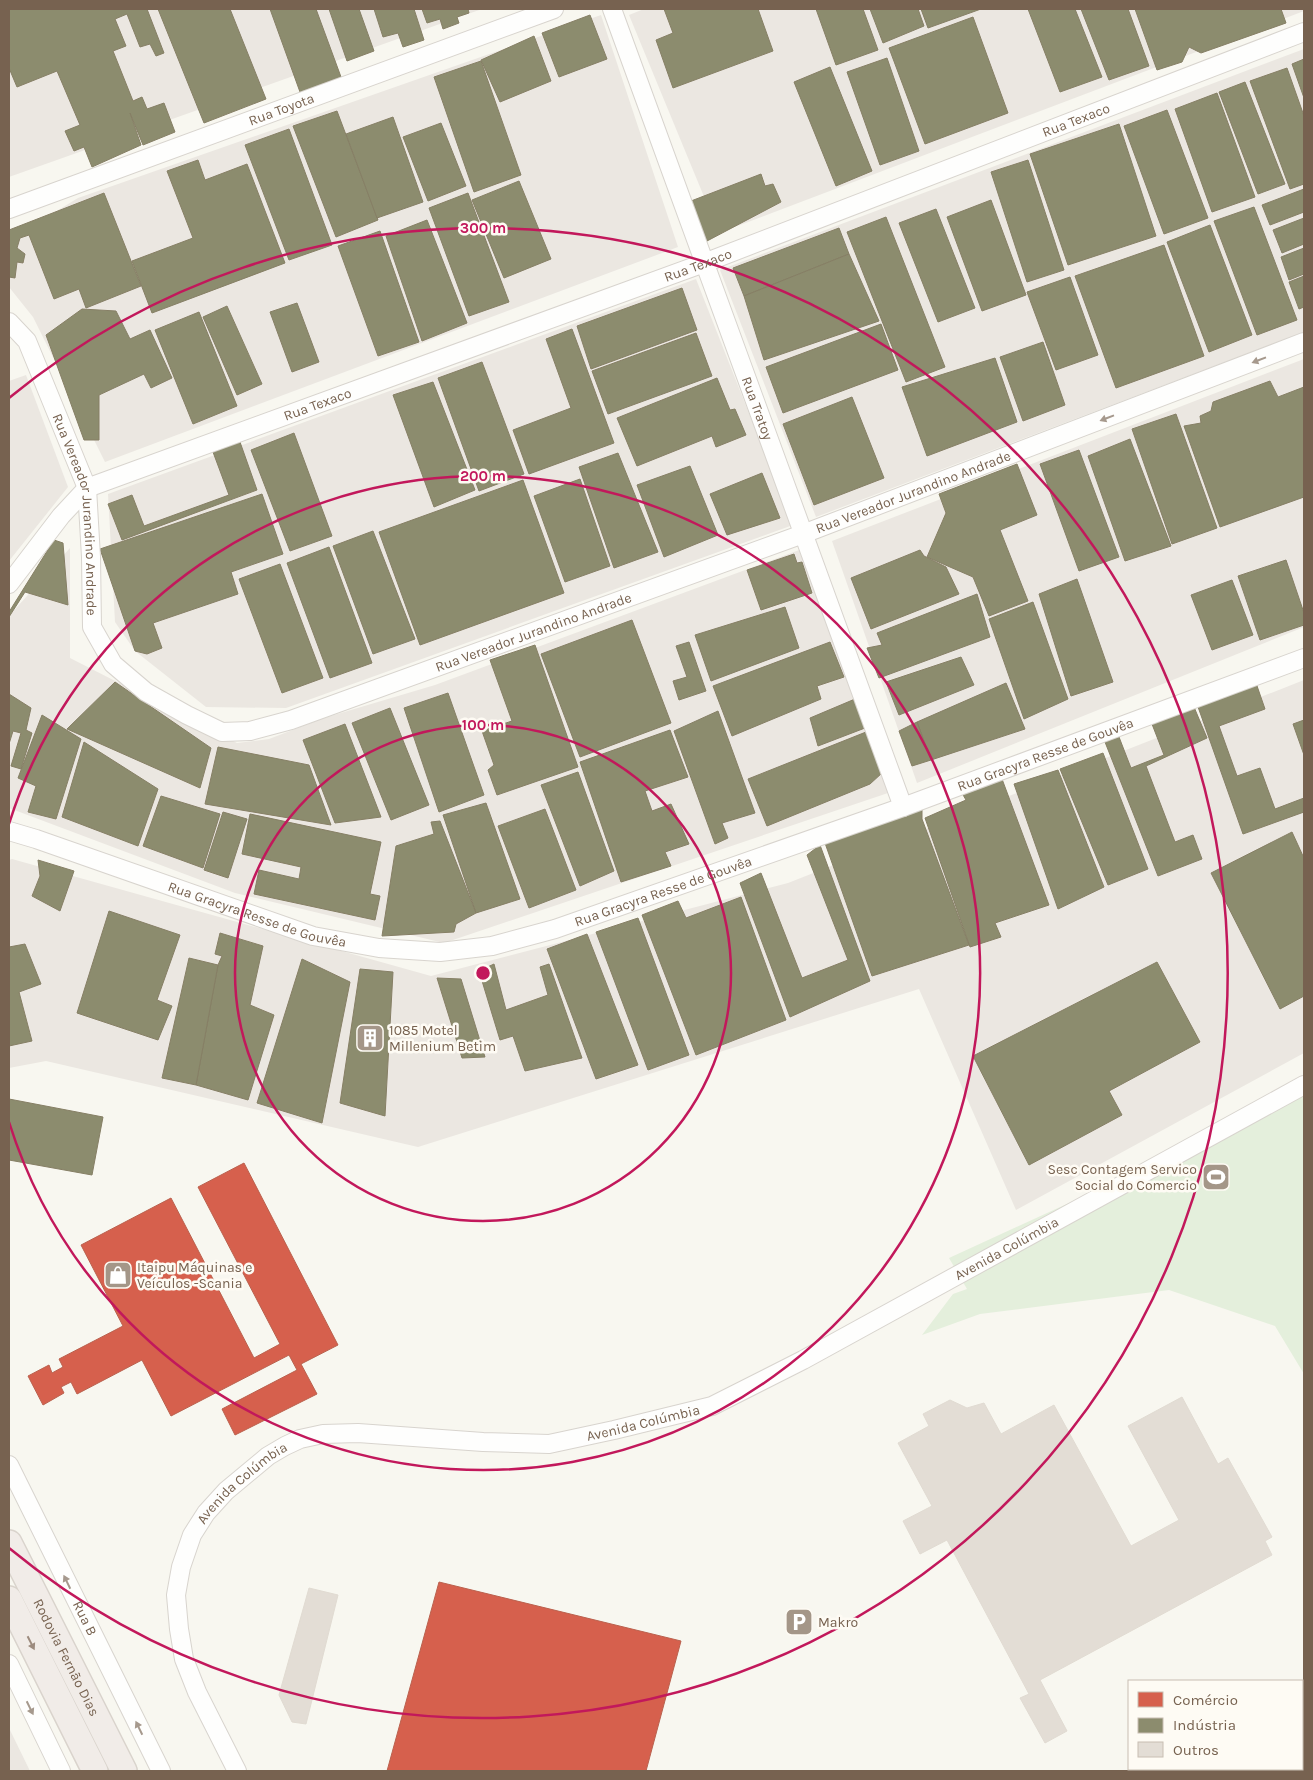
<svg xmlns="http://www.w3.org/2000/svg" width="1313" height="1780" font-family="Karla,sans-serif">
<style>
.industrial{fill:#ebe7e1}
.green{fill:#e4efdc}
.shops{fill:#d6604d;stroke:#ba614e}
.industry{fill:#8c8c6e;stroke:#867f65}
.building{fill:#e3ddd5;stroke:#e1dbd2}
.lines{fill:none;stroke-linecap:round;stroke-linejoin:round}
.minor-casing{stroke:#d8d4ce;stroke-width:20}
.highway-casing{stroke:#d9d3cc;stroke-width:28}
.minor{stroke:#fefefd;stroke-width:18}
.highway{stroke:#f1ece8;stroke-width:25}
.oneway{fill:#a6998d}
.oneway2{fill:#9c8b7e}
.ring{fill:none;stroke:#c2185b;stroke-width:2.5}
.labels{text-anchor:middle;stroke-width:5;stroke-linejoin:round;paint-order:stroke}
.street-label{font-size:14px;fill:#776250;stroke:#fefbf4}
.poi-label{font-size:14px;fill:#776250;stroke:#fefbf4;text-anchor:start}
.centre{fill:#c2185b;stroke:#fefbf4;stroke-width:2.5}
.ring-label{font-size:15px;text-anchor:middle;font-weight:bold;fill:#c2185b;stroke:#fefbf4;stroke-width:5;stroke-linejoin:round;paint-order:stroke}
</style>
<rect width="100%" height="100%" fill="#f8f7f0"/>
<g class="industrial">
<polygon points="9,9 482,9 9,177"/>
<polygon points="644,9 1304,9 1304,11 719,233 629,15"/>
<polygon points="601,15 678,247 105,462 33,317 9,287 9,240 78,198"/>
<polygon points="1304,49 1304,332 816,517 720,270"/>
<polygon points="696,279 793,525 286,708 206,707 135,651 115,622 108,494"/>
<polygon points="1304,359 1304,627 917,783 832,541"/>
<polygon points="26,375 68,487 9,561 9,381"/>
<polygon points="70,548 70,658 237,743 269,739 324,718 435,685 802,549 888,793 444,943 235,893 9,808 9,616"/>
<polygon points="1304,680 1304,1053 1016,1210 919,989 418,1147 46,1061 9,1068 9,860 12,859 431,976 788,883"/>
<polygon points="9,1728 30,1771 9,1771"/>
</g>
<polygon class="green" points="1304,1095 1304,1374 1275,1326 1169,1290 980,1314 922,1335 953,1294 967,1289 949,1258"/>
<g class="shops">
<polygon points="244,1163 338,1345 301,1364 317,1394 235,1435 222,1409 297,1370 289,1355 171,1416 142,1360 77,1394 71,1382 61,1387 64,1393 43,1405 28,1376 49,1365 52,1373 63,1367 59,1359 123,1326 81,1245 171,1198 254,1358 280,1344 198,1187"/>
<polygon points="439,1582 681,1641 646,1771 387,1771"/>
</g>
<g class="industry">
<polygon points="9,9 147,9 164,53 156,56 150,44 140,47 127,14 115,19 126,46 113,51 133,101 142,97 147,109 164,103 175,132 143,145 130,113 141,145 92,167 84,147 74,151 65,131 80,125 57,71 17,87 9,68"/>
<polygon points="158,9 230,9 266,99 204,123"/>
<polygon points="270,9 316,9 341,77 300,92"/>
<polygon points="329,9 359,9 374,51 347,61"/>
<polygon points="374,9 414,9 424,40 403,47 398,33 383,37"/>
<polygon points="422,9 468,9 469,13 457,17 459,23 443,29 440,19 427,23"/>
<polygon points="664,9 758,9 773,51 673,88 656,40 673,33"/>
<polygon points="816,9 863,9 878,50 836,65"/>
<polygon points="870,9 918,9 924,26 883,43"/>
<polygon points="921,9 981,9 928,28"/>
<polygon points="1028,9 1075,9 1102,77 1060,92"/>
<polygon points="1081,9 1128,9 1149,66 1109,80"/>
<polygon points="1135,9 1281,9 1286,23 1201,53 1189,47 1182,62 1157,70"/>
<polygon points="590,15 607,59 559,77 542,33"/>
<polygon points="973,17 1008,113 925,144 889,48"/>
<polygon points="534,36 551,81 500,102 481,60"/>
<polygon points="887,58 919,151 880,165 847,72"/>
<polygon points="1304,59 1304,98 1292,64"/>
<polygon points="481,61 521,175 474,192 434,77"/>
<polygon points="830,67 872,171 836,186 794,82"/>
<polygon points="1287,68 1304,116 1304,184 1290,189 1250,81"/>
<polygon points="1245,82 1285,184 1258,194 1219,92"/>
<polygon points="1217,93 1255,197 1212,212 1175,109"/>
<polygon points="1167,110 1208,218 1164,234 1124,126"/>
<polygon points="337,111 378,220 336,237 293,126"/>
<polygon points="393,117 423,202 377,218 346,134"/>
<polygon points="441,123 466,186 428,201 403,137"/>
<polygon points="1119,124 1156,236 1068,265 1030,154"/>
<polygon points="289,129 332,245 289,260 245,145"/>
<polygon points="198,160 205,180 247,164 285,263 152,313 132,261 193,238 167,171"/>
<polygon points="1028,160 1064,270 1027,282 991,172"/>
<polygon points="761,174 765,186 773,184 781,202 707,241 691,201"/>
<polygon points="519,181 551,259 504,278 472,200"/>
<polygon points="1304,189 1304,212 1270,225 1262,205"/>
<polygon points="104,193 141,286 86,308 79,289 54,299 29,235 20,238 17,248 25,254 23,263 17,262 15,278 9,277 9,230"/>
<polygon points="468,193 509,302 469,316 429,208"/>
<polygon points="991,200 1026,295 982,311 947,217"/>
<polygon points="1254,207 1297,320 1257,335 1214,221"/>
<polygon points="936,209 975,308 938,322 899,223"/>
<polygon points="886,217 945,367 906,382 847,232"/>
<polygon points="1304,218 1304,244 1282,253 1273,230"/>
<polygon points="427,220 467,323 422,341 386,236"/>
<polygon points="1210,225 1252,335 1209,352 1167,242"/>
<polygon points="839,228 849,254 744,296 733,268"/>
<polygon points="380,231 419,342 378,356 338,246"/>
<polygon points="1164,245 1204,356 1116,388 1075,276"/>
<polygon points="1304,248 1304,274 1289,280 1281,257"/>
<polygon points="849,254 879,321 764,360 744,296"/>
<polygon points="1304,276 1304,307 1299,309 1289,282"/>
<polygon points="1070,277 1098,355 1056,370 1027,292"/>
<polygon points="682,288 697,330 591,369 577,326"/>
<polygon points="297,303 319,362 292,372 270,312"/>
<polygon points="227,306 262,384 237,395 203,317"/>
<polygon points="82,309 116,311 130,339 150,330 172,378 151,388 144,374 99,395 99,440 84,440 46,335"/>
<polygon points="199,312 237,406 193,424 155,330"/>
<polygon points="881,324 898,370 783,413 766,367"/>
<polygon points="572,329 614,443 529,474 513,430 571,408 546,339"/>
<polygon points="696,333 712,376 608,414 592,371"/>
<polygon points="1043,342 1065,405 1023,421 1000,357"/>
<polygon points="995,358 1017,422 927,456 902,387"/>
<polygon points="482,362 524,474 479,491 438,378"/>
<polygon points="717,378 730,410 735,409 746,435 716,447 712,436 637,466 617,418"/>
<polygon points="1270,381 1278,397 1304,387 1304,497 1220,527 1184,426 1201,423 1200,416 1211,411 1213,402"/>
<polygon points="433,382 475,490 434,507 393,395"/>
<polygon points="852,397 884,478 814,505 783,424"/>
<polygon points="1176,414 1217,528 1172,544 1132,429"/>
<polygon points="294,433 332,536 290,551 251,450"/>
<polygon points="1130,439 1171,546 1125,561 1088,456"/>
<polygon points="240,442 257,490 122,540 108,504 132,495 144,526 229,495 213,452"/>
<polygon points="1079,450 1119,557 1079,571 1040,464"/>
<polygon points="618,453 658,552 614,568 579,467"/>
<polygon points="1017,464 1037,515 1000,530 1028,601 989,616 973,577 927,557 946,513 939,494"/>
<polygon points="690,466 718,535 664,557 637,485"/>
<polygon points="762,473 780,518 727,535 710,494"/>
<polygon points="580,479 610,566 565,582 534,496"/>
<polygon points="523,480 564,593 420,645 379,532"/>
<polygon points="262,494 283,554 231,572 238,594 153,623 162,648 147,654 135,651 100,549"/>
<polygon points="373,531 415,639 373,654 333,546"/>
<polygon points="54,540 63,543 68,605 25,592 9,617 9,612"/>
<polygon points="329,547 372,663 330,678 287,563"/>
<polygon points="920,550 924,556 946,567 959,594 871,629 851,578"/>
<polygon points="794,554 797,563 802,562 812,593 761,610 747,570"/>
<polygon points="1286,560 1304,613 1304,625 1260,640 1238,576"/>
<polygon points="280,564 323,678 282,693 239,579"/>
<polygon points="1077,579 1113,682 1071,696 1039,594"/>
<polygon points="1232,580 1253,635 1212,650 1191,595"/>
<polygon points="977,594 990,637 879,678 867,648 882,645 877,633"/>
<polygon points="1033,602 1068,699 1024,719 989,619"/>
<polygon points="785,607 799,648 711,681 695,635"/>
<polygon points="632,620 671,723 580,757 541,654"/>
<polygon points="689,642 706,691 679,700 673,681 687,677 676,646"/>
<polygon points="830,642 844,677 817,686 821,699 732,736 713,686"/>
<polygon points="535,645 578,767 497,795 488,770 494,765 482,731 512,721 490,660"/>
<polygon points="961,657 974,685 899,715 886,682"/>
<polygon points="115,682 211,748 200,788 67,729"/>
<polygon points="1006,683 1025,729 931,760 917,722"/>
<polygon points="1256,683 1265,709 1219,726 1237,776 1260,768 1275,809 1304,798 1304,812 1243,834 1197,704"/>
<polygon points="448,693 484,795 439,812 404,708"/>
<polygon points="9,694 31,708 26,730 32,733 21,769 11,766 21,733 13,731 9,744"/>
<polygon points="855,699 865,728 818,746 810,718"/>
<polygon points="1194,707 1207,738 1146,766 1175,842 1193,835 1202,859 1158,876 1105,742 1119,737 1131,768 1164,755 1152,724"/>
<polygon points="390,708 429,805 391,820 352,723"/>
<polygon points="718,711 755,813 722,823 728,838 715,844 674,731"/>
<polygon points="42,715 81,739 56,819 28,812 36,786 18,778"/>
<polygon points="1304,720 1304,755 1293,724"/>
<polygon points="917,722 931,760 912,766 899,731"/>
<polygon points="345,724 381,817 335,823 303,740"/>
<polygon points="670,730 688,777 645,791 652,811 671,804 689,844 665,852 671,866 621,882 580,762"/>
<polygon points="866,732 882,773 870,784 767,826 748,779"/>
<polygon points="84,742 158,789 138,846 62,817"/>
<polygon points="218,747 309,765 331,825 205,804"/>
<polygon points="1103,753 1148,869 1108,885 1060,769"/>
<polygon points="1058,770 1104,887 1058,909 1014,784"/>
<polygon points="578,772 614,871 580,886 541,785"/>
<polygon points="1002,779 1049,905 995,923 1001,937 970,947 925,818 966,800 962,793"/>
<polygon points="161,796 220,814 203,868 143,846"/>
<polygon points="486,803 520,899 476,913 443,815"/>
<polygon points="922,808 922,819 969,945 872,976 825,843"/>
<polygon points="545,809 576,890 529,908 498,826"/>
<polygon points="223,812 247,819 228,878 204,870"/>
<polygon points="250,814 381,842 370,894 380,896 375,920 254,894 259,870 299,879 301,867 242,854"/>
<polygon points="440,821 476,913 456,924 454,932 382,936 396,846 434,834 431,822"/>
<polygon points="1292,832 1303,856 1304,855 1304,996 1280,1009 1211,873"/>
<polygon points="820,845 870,981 790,1017 740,883 761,873 802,978 848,960 807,855"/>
<polygon points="38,860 74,871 60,911 32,896 40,876"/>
<polygon points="741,897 786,1020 696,1055 642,915 678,901 686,918"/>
<polygon points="109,911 180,935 157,1000 172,1006 158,1040 77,1013"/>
<polygon points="638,918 689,1055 648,1070 596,932"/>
<polygon points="220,933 263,946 250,1005 274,1015 248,1100 196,1085 218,965 222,956 215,954"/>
<polygon points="587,934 638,1065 596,1079 547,949"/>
<polygon points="25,944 41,984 19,992 32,1041 9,1046 9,947"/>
<polygon points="189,958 218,965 196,1085 162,1078"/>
<polygon points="302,959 350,982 322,1123 257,1103"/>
<polygon points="1157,962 1200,1042 1109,1091 1122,1115 1029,1165 973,1056"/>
<polygon points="494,964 506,1010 548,995 540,967 549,964 582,1058 525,1071 513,1036 500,1040 479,971"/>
<polygon points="360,969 393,972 385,1116 340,1103"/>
<polygon points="437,978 461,979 485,1057 462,1058"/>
<polygon points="9,1099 103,1117 92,1175 9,1160"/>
</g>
<g class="building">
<polygon points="1182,1397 1218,1464 1228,1458 1272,1537 1265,1541 1272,1555 1040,1680 1067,1731 1045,1743 1020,1698 1029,1694 947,1540 920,1554 903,1521 932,1506 898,1443 929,1426 923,1414 950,1400 967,1408 984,1403 1001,1434 1054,1405 1131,1546 1179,1520 1128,1426"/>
<polygon points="309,1588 338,1595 306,1724 292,1722 279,1695"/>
</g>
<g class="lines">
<defs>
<g id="minor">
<path id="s1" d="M612,9L903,807"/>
<path id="s2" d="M9,209L554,9"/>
<path id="s3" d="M9,322L27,341L87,488L91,557L92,627L113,664L146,692L187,715L222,732L250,731L291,720L803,534L1304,342"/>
<path id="s4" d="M9,584L61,516L87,488L704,263L1304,32"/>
<path id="s5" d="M9,831L36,839L313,936L379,948L440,952L492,946L555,929L903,807L1304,658"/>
<path id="s6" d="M9,1465L161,1771"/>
<polyline points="9,1664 61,1771"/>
<path id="s7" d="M237,1771L197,1692L184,1659L179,1629L176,1595L181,1567L192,1535L206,1513L226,1491L268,1456L285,1446L300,1439L323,1434L358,1433L483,1442L549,1444L614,1430L712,1406L803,1360L1304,1085"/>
</g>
<g id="highway">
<path id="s8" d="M9,1543L124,1771"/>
<polyline points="9,1599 95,1771"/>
</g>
</defs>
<use href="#minor" class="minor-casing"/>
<use href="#highway" class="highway-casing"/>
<use href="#minor" class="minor"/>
<use href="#highway" class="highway"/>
</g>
<defs><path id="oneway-solid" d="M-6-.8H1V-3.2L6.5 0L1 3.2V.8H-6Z" transform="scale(1.25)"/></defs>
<g class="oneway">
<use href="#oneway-solid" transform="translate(1259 360) rotate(159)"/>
<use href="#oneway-solid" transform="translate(1107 418) rotate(159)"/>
<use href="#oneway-solid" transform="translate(67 1582) rotate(-116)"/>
<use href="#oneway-solid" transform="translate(30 1708) rotate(64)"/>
<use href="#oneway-solid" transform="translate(139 1728) rotate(-116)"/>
</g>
<use class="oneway2" href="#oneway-solid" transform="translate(31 1643) rotate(63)"/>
<g class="ring">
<circle cx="483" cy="973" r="248"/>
<path d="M9 824A497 497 0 1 1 9 1122"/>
<path d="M9 398A745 745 0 1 1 9 1548"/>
</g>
<defs>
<symbol id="building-square" viewBox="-11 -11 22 22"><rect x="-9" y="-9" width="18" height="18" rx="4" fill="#a49688" stroke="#fefbf4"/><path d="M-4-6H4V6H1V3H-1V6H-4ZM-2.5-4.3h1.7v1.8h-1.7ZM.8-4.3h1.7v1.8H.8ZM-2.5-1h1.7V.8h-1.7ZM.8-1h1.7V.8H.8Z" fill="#fff"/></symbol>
<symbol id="stadium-square" viewBox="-11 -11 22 22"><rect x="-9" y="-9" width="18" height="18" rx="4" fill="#a49688" stroke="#fefbf4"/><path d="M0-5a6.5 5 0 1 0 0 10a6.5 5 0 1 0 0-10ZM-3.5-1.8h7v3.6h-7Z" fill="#fff"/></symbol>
<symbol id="shop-square" viewBox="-11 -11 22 22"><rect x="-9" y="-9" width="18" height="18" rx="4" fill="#a49688" stroke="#fefbf4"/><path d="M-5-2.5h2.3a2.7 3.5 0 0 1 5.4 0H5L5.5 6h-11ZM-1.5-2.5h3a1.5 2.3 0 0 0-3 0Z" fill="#fff"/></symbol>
<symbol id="parking-square" viewBox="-11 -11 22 22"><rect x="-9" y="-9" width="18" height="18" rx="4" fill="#a49688" stroke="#fefbf4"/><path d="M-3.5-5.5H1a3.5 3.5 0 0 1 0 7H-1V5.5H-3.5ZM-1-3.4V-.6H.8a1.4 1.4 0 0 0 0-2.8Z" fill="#fff"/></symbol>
</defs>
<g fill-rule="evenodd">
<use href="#building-square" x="354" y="1022" width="32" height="32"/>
<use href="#stadium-square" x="1200" y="1161" width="32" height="32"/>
<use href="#shop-square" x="102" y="1259" width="32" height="32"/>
<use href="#parking-square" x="783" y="1606" width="32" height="32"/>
</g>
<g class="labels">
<g class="street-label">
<text dy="5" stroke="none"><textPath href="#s2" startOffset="290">Rua Toyota</textPath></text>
<text dy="5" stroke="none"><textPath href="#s4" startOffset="1179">Rua Texaco</textPath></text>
<text dy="5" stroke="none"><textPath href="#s4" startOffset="774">Rua Texaco</textPath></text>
<text dy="5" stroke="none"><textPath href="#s4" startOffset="369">Rua Texaco</textPath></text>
<text dy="5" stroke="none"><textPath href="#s1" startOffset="425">Rua Tratoy</textPath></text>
<text dy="5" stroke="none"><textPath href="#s3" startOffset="1229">Rua Vereador Jurandino Andrade</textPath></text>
<text dy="5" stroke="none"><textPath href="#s3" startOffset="209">Rua Vereador Jurandino Andrade</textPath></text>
<text dy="5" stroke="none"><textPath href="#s3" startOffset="824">Rua Vereador Jurandino Andrade</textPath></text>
<text dy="5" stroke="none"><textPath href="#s5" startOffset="1088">Rua Gracyra Resse de Gouvêa</textPath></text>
<text dy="5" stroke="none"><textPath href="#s5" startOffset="682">Rua Gracyra Resse de Gouvêa</textPath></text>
<text dy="5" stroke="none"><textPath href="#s5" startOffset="262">Rua Gracyra Resse de Gouvêa</textPath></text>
<text dy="5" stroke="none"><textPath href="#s7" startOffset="1149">Avenida Colúmbia</textPath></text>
<text dy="5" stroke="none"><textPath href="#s7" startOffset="744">Avenida Colúmbia</textPath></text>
<text dy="5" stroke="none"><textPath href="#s7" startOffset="324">Avenida Colúmbia</textPath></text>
<text dy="5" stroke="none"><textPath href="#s6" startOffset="171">Rua B</textPath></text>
<text dy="5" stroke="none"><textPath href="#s8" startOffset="128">Rodovia Fernão Dias</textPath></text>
</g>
<g class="poi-label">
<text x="389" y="1035">1085 Motel<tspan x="389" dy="16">Millenium Betim</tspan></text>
<text x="1197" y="1174" text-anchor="end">Sesc Contagem Servico<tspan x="1197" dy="16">Social do Comercio</tspan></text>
<text x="137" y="1272">Itaipu Máquinas e<tspan x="137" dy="16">Veículos -Scania</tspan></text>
<text x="818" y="1627">Makro</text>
</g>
</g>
<circle cx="483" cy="973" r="8" class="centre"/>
<g class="ring-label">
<text x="483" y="233">300 m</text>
<text x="483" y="481">200 m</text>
<text x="483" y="730">100 m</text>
</g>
<rect width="1313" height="1780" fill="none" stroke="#776250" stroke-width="20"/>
<rect x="1128" y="1680" width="175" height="90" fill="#fefbf4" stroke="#c8beb2"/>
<rect x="1138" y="1692" width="25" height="15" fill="#d6604d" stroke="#c8beb2"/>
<text x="1173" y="1705" font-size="15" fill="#776250">Comércio</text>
<rect x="1138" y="1718" width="25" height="15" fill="#8c8c6e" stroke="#c8beb2"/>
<text x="1173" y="1730" font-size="15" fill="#776250">Indústria</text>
<rect x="1138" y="1742" width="25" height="15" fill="#e3ddd5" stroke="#c8beb2"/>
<text x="1173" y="1755" font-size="15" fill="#776250">Outros</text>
</svg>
